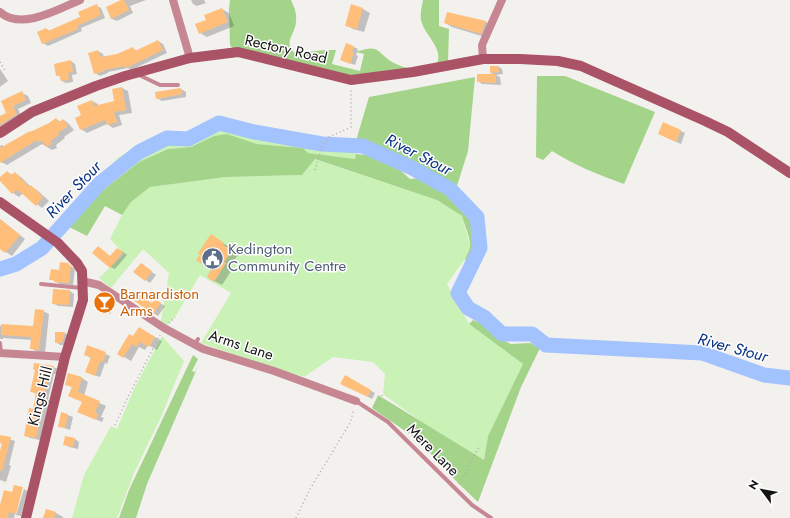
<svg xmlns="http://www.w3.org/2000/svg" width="790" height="518" font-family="Jost,sans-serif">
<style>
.green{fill:#caf1b6}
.forest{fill:#a3d48a}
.shadow{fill:#0003}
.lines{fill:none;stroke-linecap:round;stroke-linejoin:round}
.river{stroke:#a2c3fd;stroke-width:15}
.building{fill:#ffbf7b}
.path{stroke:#adaba9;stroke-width:1.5;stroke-dasharray:1 3;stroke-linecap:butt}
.lane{stroke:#c68793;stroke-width:4}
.street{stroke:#c68793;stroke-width:8}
.secondary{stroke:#aa5266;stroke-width:10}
.labels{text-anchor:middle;stroke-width:3;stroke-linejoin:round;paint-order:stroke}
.street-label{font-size:15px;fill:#151414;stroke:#fffefe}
.service-label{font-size:15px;fill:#4e5e75;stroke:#fffefe;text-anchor:start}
.food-label{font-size:15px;fill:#c56008;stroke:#fffefe;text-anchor:start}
.water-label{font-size:16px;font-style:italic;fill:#083282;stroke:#fffefe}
</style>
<rect width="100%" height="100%" fill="#f3f1ee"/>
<g class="green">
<polygon points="226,121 257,129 355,144 356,154 355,159 307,153 303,148 257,144 230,135 214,136 191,147 168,149 139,162 130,168 94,197 59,239 49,231 57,226 96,180 118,158 143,143 169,136 188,134 215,122"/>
<polygon points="314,159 437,200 462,216 470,246 465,259 447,284 469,324 523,364 488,436 484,460 423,423 383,394 385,374 373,362 333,357 304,377 264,365 201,343 231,293 200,275 175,317 164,328 161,321 169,273 143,249 111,288 99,278 124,254 110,239 122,215 131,202 150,187 226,177 302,175"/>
<polygon points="44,238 52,243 0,277 0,266 8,263"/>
<polygon points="162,336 184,361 161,417 134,473 117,518 72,518 84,475 111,426 117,429 134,389"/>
</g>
<g class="forest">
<path d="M230,0H291C294,7 297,13 296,21C296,34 282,43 295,53L325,50H336L332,64L360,71L364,54L356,52C380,44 375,51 392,62C397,65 404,67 410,69L361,78L233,49L230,45L229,9Z"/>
<path d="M423,0H439V26L449,29L448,62L437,64C444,48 424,35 421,20C420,13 422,6 423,0Z"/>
<path d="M537,76H565L655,112L624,184C599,175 574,165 552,151L543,160L536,157Z"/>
<polygon points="475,77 468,151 456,189 448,183 379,151 374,149 364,149 355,144 369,97"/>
<path d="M227,134L257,144L303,148L308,153L355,159L356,154L375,156L401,171L410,179C425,176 437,185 447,196L451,195L462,204L474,223L479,239L478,249L471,269C460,257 468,258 470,246C471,240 464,223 462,216L437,200L315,159L302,175L226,177L150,187L131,202L122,215L105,206L87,236L69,227L94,197L139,162L168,149L191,147L214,136Z"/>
<polygon points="473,320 489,327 502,340 511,344 530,343 540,348 521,387 478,502 458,483 418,440 372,408 378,395 484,460 488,436 523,364 469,324"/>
<polygon points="193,355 198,359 192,371 195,372 199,364 147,484 136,518 119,518 129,490"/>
</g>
<g class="shadow">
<polygon points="123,0 146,0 130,6 133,13 117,21 112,19 107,8"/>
<polygon points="191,0 204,0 206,3 197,6 193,4"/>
<polygon points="97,6 101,8 105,18 81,28 82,31 48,46 43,43 46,29 50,31 81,17"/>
<polygon points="351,6 363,9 370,13 364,32 353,29 346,25"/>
<polygon points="222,9 229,13 234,26 207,37 200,33 207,20"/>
<polygon points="448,14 486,22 493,26 488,38 452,27 445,23"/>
<polygon points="158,41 163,44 167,53 131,70 128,68 108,72 108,73 100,76 95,73 98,51 103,54 104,58 118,55 133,48 137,51"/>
<polygon points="354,47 358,49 356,55 358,56 355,65 341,60"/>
<polygon points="71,61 75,64 77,74 72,75 73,82 66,83 62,81 61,77 57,75"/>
<polygon points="498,66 502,69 503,74 496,75 500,77 501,85 482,84 478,81 494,75 491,73"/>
<polygon points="0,69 8,81 0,87"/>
<polygon points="122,88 128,91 132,113 119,115 122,125 113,128 107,124 87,133 81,129 82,116 92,101 98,104 98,106 115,102"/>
<polygon points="181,89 186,92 186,97 162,101 157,98"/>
<polygon points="22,93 28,96 31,103 18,109 22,118 0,132 0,117 8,113"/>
<polygon points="56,119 61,122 64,120 69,124 74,130 64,137 65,138 56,145 57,148 52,150 42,144 7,165 1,162 0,146 2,145 5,147 49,124"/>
<polygon points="664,123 685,133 681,144 664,136"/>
<polygon points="7,172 13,175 15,173 21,177 31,187 37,190 49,201 42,208 23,193 19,197 13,193 0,179"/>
<polygon points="0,219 25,239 12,256 0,248"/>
<polygon points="218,240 231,248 230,249 238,255 230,267 233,268 222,285 214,281"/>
<polygon points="98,247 111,257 122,251 127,255 115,269 110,267"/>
<polygon points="68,264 75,269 73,285 60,284 51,279"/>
<polygon points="145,267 156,275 150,283 135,272"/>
<polygon points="70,291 74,294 73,307 58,306 53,303"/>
<polygon points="107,297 116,303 110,314 96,306"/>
<polygon points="131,298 153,304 160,303 165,306 158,316"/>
<polygon points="43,311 49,314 45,353 37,352 31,348 32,340 3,338 3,339 0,339 0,326 15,325 33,327"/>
<polygon points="139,328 162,341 157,350 148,345 145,350 139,347 131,361 119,354 133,338"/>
<polygon points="56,333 65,333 69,336 67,345 60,345 56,342"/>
<polygon points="88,347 110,356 107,364 105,363 100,377 91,374 91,358 85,355"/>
<polygon points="53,367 58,369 57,374 54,374 48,400 50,401 40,440 30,438 25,435 34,410 36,394 31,391 36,370"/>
<polygon points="69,374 82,378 88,382 84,396 106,406 101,417 104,418 102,422 85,415 83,402 73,388 66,384"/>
<polygon points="345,376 375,393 372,399 345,385"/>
<polygon points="62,413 73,417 70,430 59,426"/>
<polygon points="0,436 15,441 9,465 11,466 6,482 0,480 0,454 3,444 0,443"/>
<polygon points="75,439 79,442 78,449 69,447 64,444"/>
<polygon points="22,488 14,518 0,518 0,509 12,493"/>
<polygon points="24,489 28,491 21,516 16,515"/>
<polygon points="47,510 56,513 63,517 63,518 44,518"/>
</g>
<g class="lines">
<polyline class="river" points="0,269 16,264 42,248 100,183 139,152 167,138 188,139 219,123 254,132 322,144 363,146 412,168 450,189 477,217 480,248 458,293 468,308 484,317 502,334 532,334 546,345 702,353 764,375 790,378"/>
</g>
<g class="building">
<polygon points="121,0 124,0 129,10 111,19 106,7"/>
<polygon points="97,4 101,15 77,26 78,29 42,44 37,32 46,28 48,31 80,17 78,12"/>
<polygon points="351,4 363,8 357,29 345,26"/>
<polygon points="222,8 228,22 199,34 195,24 206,20 204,15"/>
<polygon points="447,12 486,21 481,34 444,23"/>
<polygon points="158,40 163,50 126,68 125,66 104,70 104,71 94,74 88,53 98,50 100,57 117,54 133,47 135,51"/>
<polygon points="346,43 354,46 352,52 354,52 350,64 340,60"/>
<polygon points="71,60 73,72 68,73 69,80 61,81 59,75 56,76 54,64"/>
<polygon points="490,66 498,66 499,72 490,73"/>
<polygon points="477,74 496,74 496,83 477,82"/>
<polygon points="122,87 126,110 114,112 117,122 107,125 105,120 80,130 75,118 81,115 77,106 92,100 94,106 114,101 112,89"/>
<polygon points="181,88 182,94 156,99 155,92"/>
<polygon points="22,91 26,100 13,106 17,114 0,125 0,116 6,113 1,101"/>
<polygon points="56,118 59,122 63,119 68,126 58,133 59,135 50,141 52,144 46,147 43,141 38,142 37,140 0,163 0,148 30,131 30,132 49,123"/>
<polygon points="663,122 681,130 676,142 658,134"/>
<polygon points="7,171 11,175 15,172 29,187 31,185 43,197 36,206 19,191 18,192 16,190 12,194 0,181 0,177"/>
<polygon points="0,219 20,235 5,253 0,249"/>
<polygon points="211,234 224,243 223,245 232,250 224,262 226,263 214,282 207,277 211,270 196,260 200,255 198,253"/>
<polygon points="98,246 110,256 117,248 123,252 110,268 92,253"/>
<polygon points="60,262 68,263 71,266 69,283 54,282 54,280 49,280 51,269 59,270"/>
<polygon points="141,263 152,271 145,281 133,272"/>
<polygon points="53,289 70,290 69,305 52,304"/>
<polygon points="134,291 152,303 155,299 161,303 153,314 130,298"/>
<polygon points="102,293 112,300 105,312 95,307"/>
<polygon points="35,309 44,310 39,350 30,349 31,337 1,335 1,324 33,326"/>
<polygon points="139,327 155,337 149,347 140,342 137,347 132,344 123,358 117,354 129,334 133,336"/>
<polygon points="55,332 65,332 62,343 55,343"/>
<polygon points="87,345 106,352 103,362 100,361 95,376 85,372 91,357 84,355"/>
<polygon points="34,363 54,366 53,372 49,372 44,397 46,397 36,438 24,436 29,408 33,409 36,393 30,392 35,370 33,369"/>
<polygon points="68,373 82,377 78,392 100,401 95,412 98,414 96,420 77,412 82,402 68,396 72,387 65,385"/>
<polygon points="345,375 371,390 368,397 340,384"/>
<polygon points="61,412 68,414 65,428 58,427"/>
<polygon points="0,435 11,437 2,471 0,471 0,451 2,443 0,443"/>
<polygon points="65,436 75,438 73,447 63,445"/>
<polygon points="14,485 23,487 16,514 9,512 8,518 0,518 0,505 4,490 12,492"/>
<polygon points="46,509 56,512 54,518 43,518"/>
</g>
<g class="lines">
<g class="path">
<polyline points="0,62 6,72"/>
<polyline points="315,170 322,147 329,137 351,127 351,88"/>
<polyline points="169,323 175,317"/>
<polyline points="375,406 383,394"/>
<polyline points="115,425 127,399 160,335"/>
<polyline points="459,484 480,445"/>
<polyline points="296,518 310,489 350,423 354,409"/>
</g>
<g class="lane">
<polyline points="137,74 160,85 178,85"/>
<polyline points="41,284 82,288"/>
<polyline points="0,343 1,353"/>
<polyline points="195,344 198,339"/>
<polyline points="356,401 388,422 472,505 491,518"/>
</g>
<g class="street">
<polyline points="173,0 190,58"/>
<path d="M0,12C21,31 59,9 80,0"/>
<polyline points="483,59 482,45 502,0"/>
<polyline points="82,281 99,285 164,328 203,349 274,371 356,401"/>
<polyline points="0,353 65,357"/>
</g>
<g class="secondary">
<polyline points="0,133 32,112 96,86 125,76 190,58 238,52 351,80 413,72 483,59 520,59 558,61 581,66 705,121 728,132 790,173"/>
<polyline points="0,202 58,243 77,263 82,271 83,300 65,357 26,518"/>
</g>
</g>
<defs>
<symbol id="civic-disc" viewBox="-11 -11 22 22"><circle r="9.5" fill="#5c6f8a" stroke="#fffefe"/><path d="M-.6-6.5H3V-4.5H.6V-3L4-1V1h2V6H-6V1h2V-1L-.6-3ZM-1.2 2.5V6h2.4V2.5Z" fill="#fff"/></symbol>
<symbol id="bar-disc" viewBox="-11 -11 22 22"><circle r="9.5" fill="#e8710a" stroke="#fffefe"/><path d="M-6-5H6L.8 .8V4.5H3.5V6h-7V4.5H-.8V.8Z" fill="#fff"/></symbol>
</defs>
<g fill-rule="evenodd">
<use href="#civic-disc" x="200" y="246" width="25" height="25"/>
<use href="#bar-disc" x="92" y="290" width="25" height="25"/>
</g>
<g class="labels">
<g class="street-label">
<text transform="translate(286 49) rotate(13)" y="5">Rectory Road</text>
<text transform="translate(241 345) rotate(18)" y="5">Arms Lane</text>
<text transform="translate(40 396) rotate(-76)" y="5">Kings Hill</text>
<text transform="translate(433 450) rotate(45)" y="5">Mere Lane</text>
</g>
<g class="service-label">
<text x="228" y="254">Kedington<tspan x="228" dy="17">Community Centre</tspan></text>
</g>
<g class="food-label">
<text x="120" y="299">Barnardiston<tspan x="120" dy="17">Arms</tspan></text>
</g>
<g class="water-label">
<text transform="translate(419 154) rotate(27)" y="6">River Stour</text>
<text transform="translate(73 189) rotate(-46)" y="6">River Stour</text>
<text transform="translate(733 347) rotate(15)" y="6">River Stour</text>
</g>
</g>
<g transform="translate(762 490) rotate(302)" stroke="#fffefe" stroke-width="3" paint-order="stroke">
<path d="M0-3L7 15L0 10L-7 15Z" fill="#151414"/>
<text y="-6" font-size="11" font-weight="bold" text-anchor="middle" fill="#151414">N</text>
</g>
</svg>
